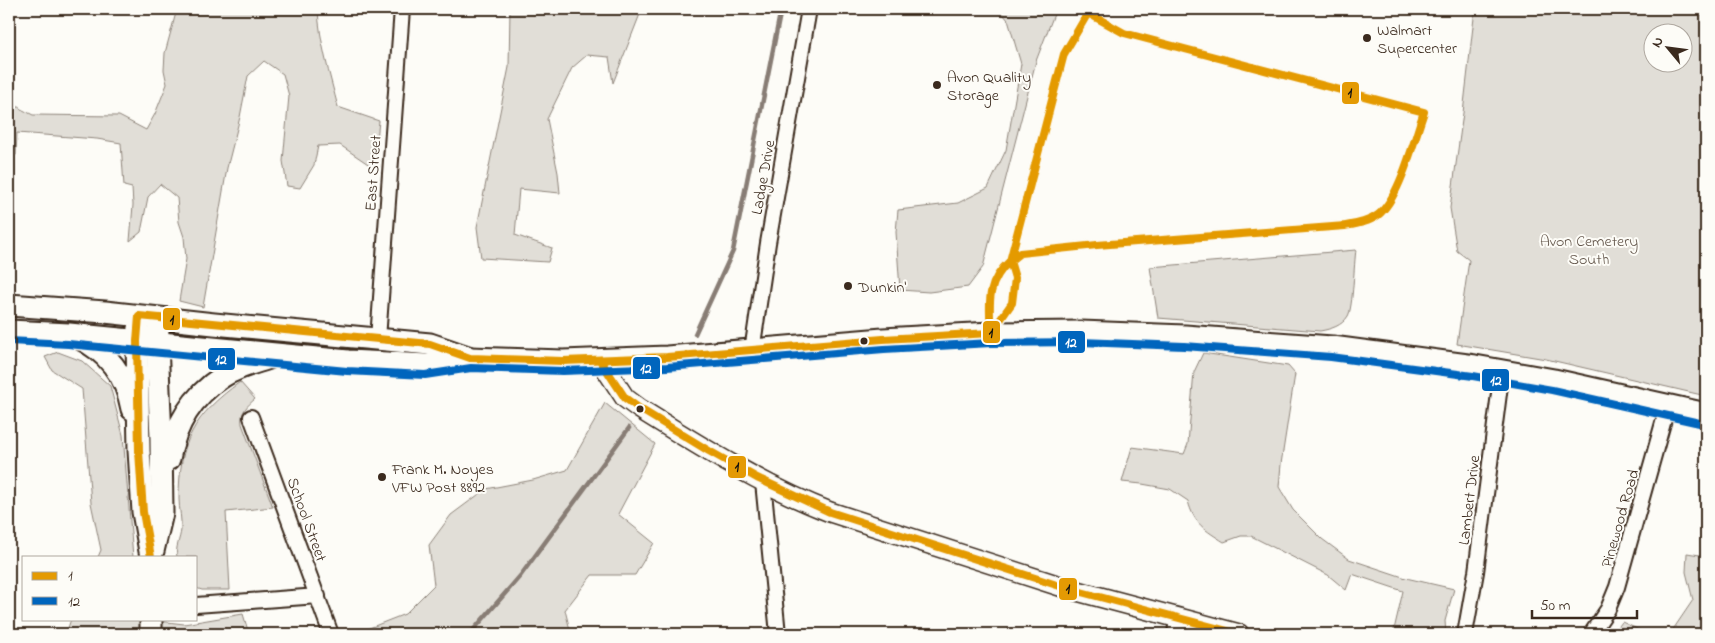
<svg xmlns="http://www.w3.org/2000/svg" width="1715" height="643" font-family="'Indie Flower',sans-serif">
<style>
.green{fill:#e1ded7;stroke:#8e847a;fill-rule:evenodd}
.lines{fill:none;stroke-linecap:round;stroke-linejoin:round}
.stream{stroke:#887d74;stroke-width:4.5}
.street-casing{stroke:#3b2a1e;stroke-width:18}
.secondary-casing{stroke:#3b2a1e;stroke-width:22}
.primary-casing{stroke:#3b2a1e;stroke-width:25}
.street{stroke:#fdfcf7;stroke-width:14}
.secondary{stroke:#fdfcf7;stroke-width:19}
.primary{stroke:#fdfcf7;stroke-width:21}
.bus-1-casing{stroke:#fdfcf7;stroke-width:11}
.bus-2-casing{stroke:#fdfcf7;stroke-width:11}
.bus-1{stroke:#e49a03;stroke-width:8}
.bus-2{stroke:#0065bd;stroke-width:8}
.poi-dot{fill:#3b2a1e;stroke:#fdfcf7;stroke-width:2}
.labels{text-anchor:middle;stroke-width:4;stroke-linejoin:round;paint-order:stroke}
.poi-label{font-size:16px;fill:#3b2a1e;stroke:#fdfcf7;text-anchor:start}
.street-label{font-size:16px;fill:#3b2a1e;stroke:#fdfcf7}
.park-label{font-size:16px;fill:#64574c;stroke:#fdfcf7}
.line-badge{stroke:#fdfcf7;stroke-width:2}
.badge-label{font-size:14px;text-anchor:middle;font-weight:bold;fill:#fff}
.pale-badge-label{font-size:14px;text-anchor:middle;font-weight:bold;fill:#111}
</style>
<rect width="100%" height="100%" fill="#fdfcf7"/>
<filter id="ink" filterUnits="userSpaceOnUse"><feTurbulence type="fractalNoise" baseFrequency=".02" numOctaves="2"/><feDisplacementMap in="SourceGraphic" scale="10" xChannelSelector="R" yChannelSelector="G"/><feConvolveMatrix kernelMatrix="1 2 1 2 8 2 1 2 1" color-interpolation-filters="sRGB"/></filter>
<g filter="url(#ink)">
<g class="green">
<path d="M177,9H318C319,40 330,76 338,107L379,121L374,168L340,145L318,146L314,165L300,188L287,186L283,161L289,96L283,74L264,61L248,76L240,117L227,168L203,307L179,301L186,259L184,237L179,222L177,198L160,184L148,197L141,232L130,241L133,205L132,188L124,186L121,143L97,139L17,133L16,155L9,161V100L21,109L33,115L119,116L146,130L155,114L167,84L164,70L165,53Z"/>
<polygon points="510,9 642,9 613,83 609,57 587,55 572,68 547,119 558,173 560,193 519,189 515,235 552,248 548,262 481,258 477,227 509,67"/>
<polygon points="999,9 1056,9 1036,61 983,267 968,287 929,292 900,290 896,232 898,210 958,203 988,188 1006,150 1021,64 1008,20"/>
<path d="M1475,9H1706V396L1546,359L1457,344L1469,260L1457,251L1450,208L1463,113ZM1652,32H1682V62H1652Z"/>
<path d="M1356,250C1354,262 1353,308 1348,316C1342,326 1331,329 1320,331L1158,318L1150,267Z"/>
<polygon points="58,352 82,361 110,386 123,435 133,557 98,557 101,550 91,503 82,389 52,370 45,357"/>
<path d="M1203,353L1288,366L1295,374L1281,464L1279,487L1293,510L1322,539L1349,559L1406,578L1454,589L1445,621L1446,634H1393L1403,591L1352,574L1346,590L1328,575L1251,536H1241L1224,542C1205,530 1194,524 1188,501L1170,489L1142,484L1122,482L1132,447L1184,454L1188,444L1194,372Z"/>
<path d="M240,382L255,399C247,406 240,412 242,424L273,507L226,512L230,590H202L196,588V557H177C175,548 180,539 181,530C182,520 179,509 179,499C179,442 193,416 240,382Z"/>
<polygon points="605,403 655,444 618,514 654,543 635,575 592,575 565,610 571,634 354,634 405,614 434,585 429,545 451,515 486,489 533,480 567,470"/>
<polygon points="1687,553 1706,556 1706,634 1670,634 1693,600 1686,572"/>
<polygon points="243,614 249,634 70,634 68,628 71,619 142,619 184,624"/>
<polygon points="1622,622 1648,634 1613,634"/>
</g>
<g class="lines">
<g class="stream">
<polyline points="695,334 733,251 781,9"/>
<polyline points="470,634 521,575 629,428"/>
</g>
<defs>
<g id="street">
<polyline points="378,339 402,9"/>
<polyline points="752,351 768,243 809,9"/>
<polyline points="251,417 331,634"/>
<polyline points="763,482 778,634"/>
<polyline points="196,605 318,596"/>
<polyline points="1175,634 1177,618"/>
<polyline points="1465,634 1476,572 1502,370"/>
<polyline points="1591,634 1608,609 1617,587 1668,405"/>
</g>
<path id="secondary" d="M600,360L625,398L640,409C701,447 763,486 830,512L1066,588L1239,634"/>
<g id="primary">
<polyline points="9,305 105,312 214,324 430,344 468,357"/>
<polyline points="138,328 137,341 139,451 143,512 151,557"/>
<polyline points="9,331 69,334 348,361 426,365 470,358 563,361 667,357 883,339 991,333 1081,332 1185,336 1332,347 1475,366 1554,380 1706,414"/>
<path d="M77,337C107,351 126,376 132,409"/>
<path d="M169,459C175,425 193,396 222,377C236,367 255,363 272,357"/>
<polyline points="153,551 162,513 161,438 157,343 158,330"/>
<polyline points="151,634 151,619"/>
</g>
</defs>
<use href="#street" class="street-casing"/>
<use href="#secondary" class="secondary-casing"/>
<use href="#primary" class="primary-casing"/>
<use href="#street" class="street"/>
<use href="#secondary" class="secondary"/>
<use href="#primary" class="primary"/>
<defs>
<g id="bus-1">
<path d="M1088,13L1124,33L1424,112C1414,139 1400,198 1378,215C1369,222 1356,224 1345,226L1097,245L1020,253L1010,261L1064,54Z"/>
<path d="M1010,261L1015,278L1012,303L991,333C989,304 986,282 1010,261Z"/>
<polyline points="600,360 625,398 640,409 709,451 757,478 830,512 1066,588 1239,634"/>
<polyline points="151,557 143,512 139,451 137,341 139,316 430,344 470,358 563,361 667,357 883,339 991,333"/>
</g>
<polyline id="bus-2" points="9,341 68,344 347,371 425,375 471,368 563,371 667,367 884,349 991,343 1081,342 1184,346 1331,357 1473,376 1552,390 1704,424"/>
</defs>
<use href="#bus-1" class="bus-1-casing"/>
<use href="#bus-2" class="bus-2-casing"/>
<use href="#bus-1" class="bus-1"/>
<use href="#bus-2" class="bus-2"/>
</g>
</g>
<g class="poi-dot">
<circle cx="1367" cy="38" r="5"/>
<circle cx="937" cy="85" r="5"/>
<circle cx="848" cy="286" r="5"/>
<circle cx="864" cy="341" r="4.5"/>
<circle cx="640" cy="409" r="4.5"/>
<circle cx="382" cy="477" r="5"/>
</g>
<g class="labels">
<g class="poi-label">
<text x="1377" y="35">Walmart<tspan x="1377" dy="18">Supercenter</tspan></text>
<text x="947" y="82">Avon Quality<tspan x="947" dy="18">Storage</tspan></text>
<text x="858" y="292">Dunkin'</text>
<text x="392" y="474">Frank M. Noyes<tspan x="392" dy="18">VFW Post 8892</tspan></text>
</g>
<g class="street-label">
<text transform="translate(372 173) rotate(-86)" y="6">East Street</text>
<text transform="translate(762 177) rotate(-80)" y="6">Ladge Drive</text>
<text transform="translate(1468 500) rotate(-83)" y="6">Lambert Drive</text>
<text transform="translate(1619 518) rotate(-74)" y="6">Pinewood Road</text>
<text transform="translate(308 519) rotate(70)" y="6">School Street</text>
</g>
<g class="park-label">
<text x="1589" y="246">Avon Cemetery<tspan x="1589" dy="18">South</tspan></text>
</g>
</g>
<g class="line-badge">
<rect x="1341" y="81" width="19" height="24" rx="5" fill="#e49a03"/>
<rect x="162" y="307" width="19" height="24" rx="5" fill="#e49a03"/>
<rect x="982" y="320" width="19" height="24" rx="5" fill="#e49a03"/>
<rect x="1057" y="330" width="29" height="24" rx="5" fill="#0065bd"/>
<rect x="207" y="347" width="29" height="24" rx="5" fill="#0065bd"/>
<rect x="632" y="356" width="29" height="24" rx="5" fill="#0065bd"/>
<rect x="1481" y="368" width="29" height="24" rx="5" fill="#0065bd"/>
<rect x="727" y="455" width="20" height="24" rx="5" fill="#e49a03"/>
<rect x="1058" y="577" width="20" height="24" rx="5" fill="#e49a03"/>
</g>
<g class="badge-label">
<text x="1071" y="347">12</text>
<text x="221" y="364">12</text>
<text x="646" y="373">12</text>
<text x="1496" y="385">12</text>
</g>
<g class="pale-badge-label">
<text x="1350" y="97">1</text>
<text x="172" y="324">1</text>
<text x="991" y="337">1</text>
<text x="737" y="471">1</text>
<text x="1068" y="593">1</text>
</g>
<rect width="1715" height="643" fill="none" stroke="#fdfcf7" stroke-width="30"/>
<rect x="15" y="15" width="1685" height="613" fill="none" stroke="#3b2a1e" stroke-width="2" filter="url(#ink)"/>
<rect x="22" y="556" width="175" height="65" fill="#fdfcf7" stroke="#afa8a0"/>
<rect x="32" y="572" width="25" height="8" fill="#e49a03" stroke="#afa8a0"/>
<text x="68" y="580" font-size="15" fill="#3b2a1e">1</text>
<rect x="32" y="597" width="25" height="8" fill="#0065bd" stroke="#afa8a0"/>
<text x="68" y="606" font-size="15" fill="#3b2a1e">12</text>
<g transform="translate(1668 48) rotate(299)"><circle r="24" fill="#fdfcf7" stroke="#afa8a0"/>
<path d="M0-4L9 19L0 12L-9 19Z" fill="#3b2a1e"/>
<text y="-8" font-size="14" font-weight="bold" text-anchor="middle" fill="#3b2a1e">N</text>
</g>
<path d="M1532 610v8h105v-8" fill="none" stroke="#3b2a1e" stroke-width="2.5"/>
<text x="1540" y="610" font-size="15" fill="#3b2a1e" stroke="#fdfcf7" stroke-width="4" paint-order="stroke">50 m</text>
</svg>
